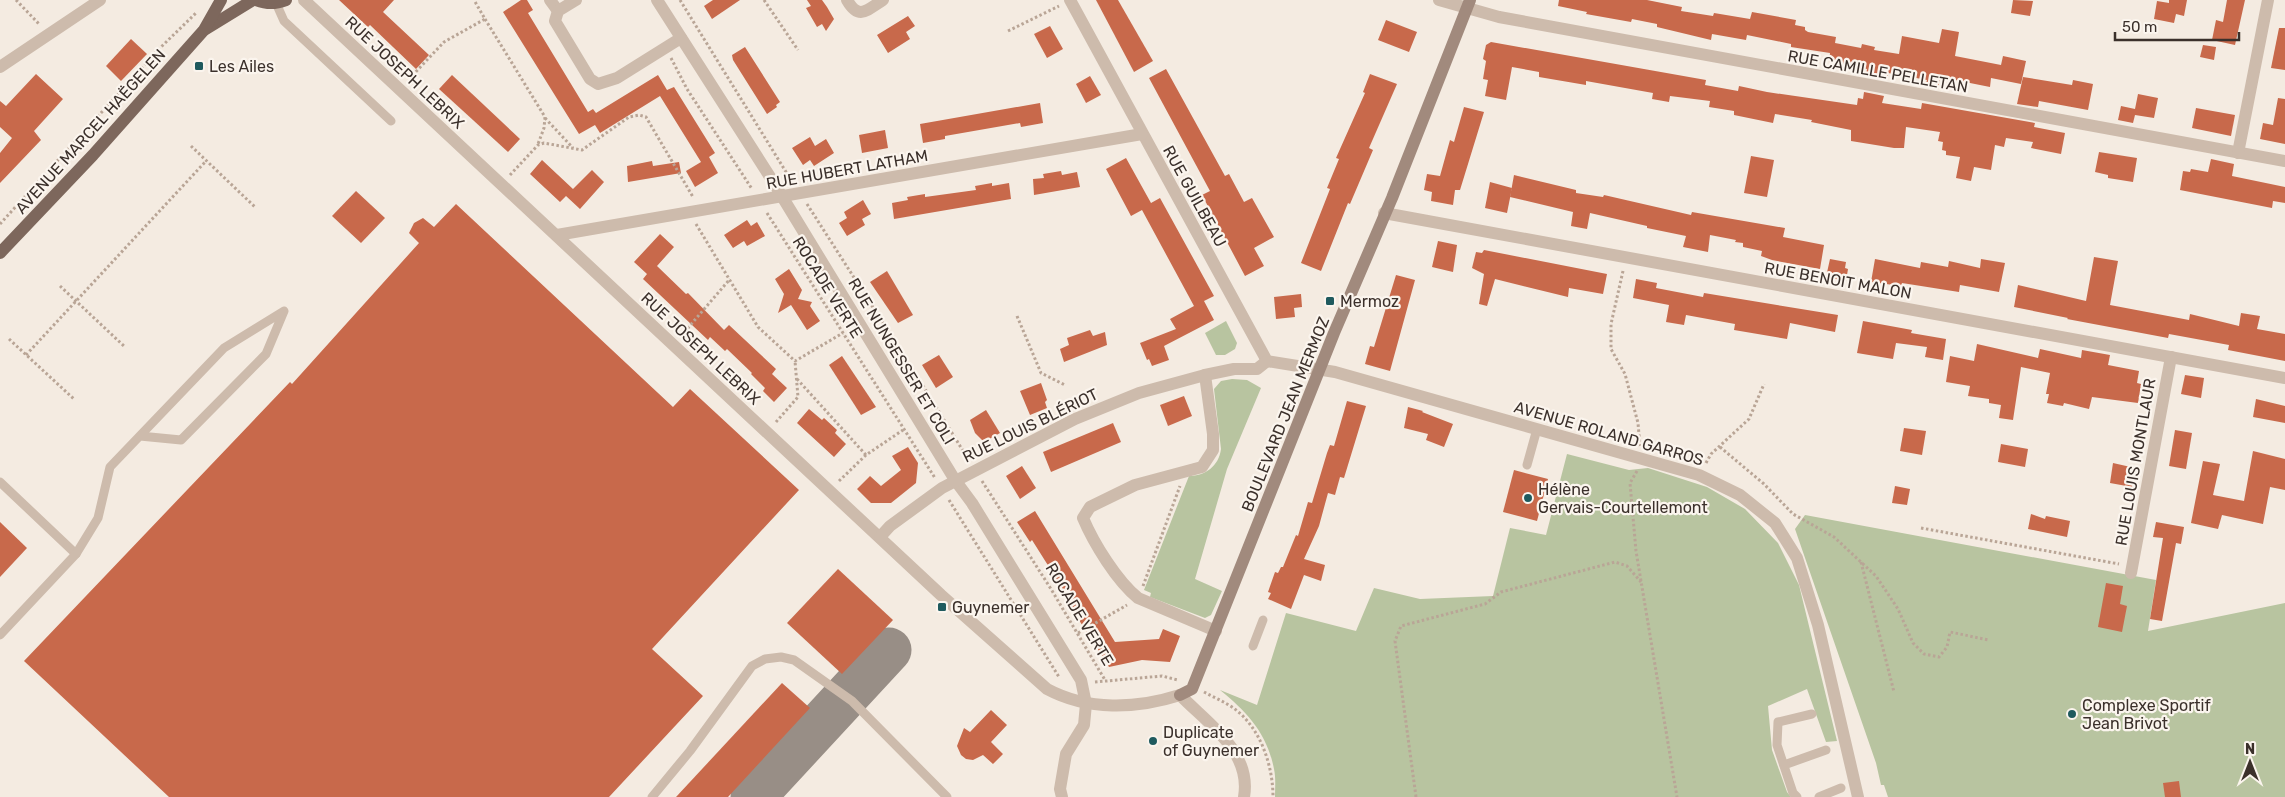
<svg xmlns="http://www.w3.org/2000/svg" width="2285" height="797" font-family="Rubik,sans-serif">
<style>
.green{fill:#b8c4a0}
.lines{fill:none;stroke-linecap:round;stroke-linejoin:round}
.taxiway{stroke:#988e86;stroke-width:45}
.building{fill:#c8694b}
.path{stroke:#b9a596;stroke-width:3;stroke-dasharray:2.5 2.5;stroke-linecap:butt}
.lane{stroke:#cdbbac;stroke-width:9}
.street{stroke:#cdbbac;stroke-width:12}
.secondary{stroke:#a18a7d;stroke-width:12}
.primary{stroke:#7d675c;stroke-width:12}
.poi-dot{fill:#1f5a5e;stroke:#fbf5ee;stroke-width:2}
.labels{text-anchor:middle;stroke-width:4.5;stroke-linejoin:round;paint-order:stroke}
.poi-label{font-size:16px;fill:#3b302b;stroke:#fbf5ee;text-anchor:start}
.street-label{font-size:16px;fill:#3b302b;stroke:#fbf5ee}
</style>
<rect width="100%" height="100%" fill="#f4ebe1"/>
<g class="green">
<polygon points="1226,321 1237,343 1235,349 1225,355 1216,355 1205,333"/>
<path d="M1232,379L1247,380L1261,388L1227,469L1195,579L1222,591L1211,615L1205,618L1150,597L1151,593L1144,590L1189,476C1205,476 1219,466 1221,449L1214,389L1221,381Z"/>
<path d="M1567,454L1629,470L1648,468L1707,487L1745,509L1778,543L1799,585L1837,741L1826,742L1807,689L1768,706L1772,750L1787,792L1791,797H1275C1275,788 1276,778 1274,769C1267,733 1247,712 1220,690L1257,705L1286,613L1356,631L1374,588L1420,599L1493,596L1510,528L1546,535Z"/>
<polygon points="1805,515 2156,580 2148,631 2285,603 2285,797 1888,797 1884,785 1881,785 1876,763 1795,529"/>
</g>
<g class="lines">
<polyline class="taxiway" points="753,797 889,650"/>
</g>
<g class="building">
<polygon points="339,0 394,0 383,12 429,55 416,69 370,25 368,27"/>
<polygon points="521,0 527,0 533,10 528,13 588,112 593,109 596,113 658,75 667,90 674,87 715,153 709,157 718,173 695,187 686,171 701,162 660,96 600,133 595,125 579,134 503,12"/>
<polygon points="713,0 740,0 712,19 704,6"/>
<polygon points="807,0 822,0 827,7 834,19 826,31 822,24 817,27 806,8 811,6"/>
<polygon points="1096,0 1118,0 1153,61 1134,72"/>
<polygon points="1559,0 1647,0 1682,7 1681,11 1713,16 1714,13 1750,19 1752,12 1796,20 1795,25 1805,27 1805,30 1808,32 1836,37 1835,43 1861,48 1862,44 1875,47 1874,50 1899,54 1902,36 1939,43 1942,29 1959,32 1955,56 2001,65 2003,56 2026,61 2021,84 1991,78 1990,87 1940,77 1938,89 1925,87 1927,80 1900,75 1888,73 1887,80 1866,76 1867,69 1829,62 1830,53 1791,47 1791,44 1747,35 1746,40 1712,34 1711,40 1657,27 1657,24 1632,19 1631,22 1586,14 1587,12 1558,6"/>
<polygon points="2013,0 2033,1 2030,16 2011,13"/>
<polygon points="2169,0 2187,0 2184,16 2176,14 2174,23 2154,19 2157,1 2169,3"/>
<polygon points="2227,0 2245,0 2235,45 2212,40 2216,20 2223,22"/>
<polygon points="908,16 915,26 906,32 910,39 888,53 877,35"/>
<polygon points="1386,20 1417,32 1409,52 1378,40"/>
<polygon points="1050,26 1063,49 1047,58 1034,34"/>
<polygon points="2279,28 2285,28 2285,70 2271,68"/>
<polygon points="131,39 147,54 121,81 106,66"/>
<polygon points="1491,42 1706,80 1705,85 1738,91 1739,86 1767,92 1857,105 1858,98 1863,99 1864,92 1884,96 1882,103 1921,109 1922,103 2035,123 2034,127 2065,133 2061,154 2031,148 2033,142 2006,138 2004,147 1995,145 1991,170 1974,167 1971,181 1956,178 1960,157 1946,155 1946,151 1942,150 1943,142 1938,141 1940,132 1906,127 1904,148 1894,148 1851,141 1851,130 1811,122 1812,120 1775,114 1773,123 1734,115 1734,111 1709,107 1710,101 1670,96 1669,102 1652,99 1653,93 1586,81 1586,85 1539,77 1539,72 1512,67 1506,100 1485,96 1488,80 1483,79 1486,61 1483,59 1486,45"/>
<polygon points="2203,45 2216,47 2214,60 2200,57"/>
<polygon points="745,47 780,102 776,105 777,107 767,114 733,60 732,55"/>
<polygon points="1166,69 1225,176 1229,174 1244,202 1252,198 1274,237 1254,248 1264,266 1245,276 1202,195 1210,191 1149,78"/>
<polygon points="36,74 63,99 34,131 41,140 0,183 0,153 12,138 0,127 0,101 6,106"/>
<polygon points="1370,74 1397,84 1369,148 1373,150 1350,204 1348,203 1321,271 1301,263 1330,189 1327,188 1339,159 1336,158 1365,93 1363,92"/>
<polygon points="452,75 520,139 508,152 439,89"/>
<polygon points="1090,76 1101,95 1086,103 1076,84"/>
<polygon points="2023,77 2072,85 2073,80 2093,84 2088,110 2039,101 2038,107 2017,104"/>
<polygon points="2138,94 2158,98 2154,118 2135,115 2133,123 2118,120 2121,106 2135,109"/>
<polygon points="2278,98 2285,99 2285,144 2260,139 2263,123 2273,125"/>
<polygon points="1040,103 1043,123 1021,127 1020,123 945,136 945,139 923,143 920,124"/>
<polygon points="1464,107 1484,112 1460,190 1455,190 1453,205 1431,201 1432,192 1424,190 1427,174 1440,176 1450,140 1454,142"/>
<polygon points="2196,108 2235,115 2231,136 2192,128"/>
<polygon points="885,130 888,148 862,153 859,135"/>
<polygon points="810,137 815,146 826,139 834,153 814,166 810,160 803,165 792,148"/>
<polygon points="2099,152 2137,158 2133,182 2108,178 2108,175 2095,172"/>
<polygon points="1751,156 1774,160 1767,197 1744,193"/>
<polygon points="1126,158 1151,203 1160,198 1214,296 1204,301 1214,320 1164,346 1169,360 1152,366 1149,359 1147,360 1140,343 1176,329 1170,319 1194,306 1142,210 1131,216 1106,169"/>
<polygon points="2211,159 2234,164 2232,176 2285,187 2285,203 2273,201 2272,208 2180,190 2183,171 2190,172 2191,169 2208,172"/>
<polygon points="542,160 573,189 592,170 604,182 580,209 566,196 560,202 530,174"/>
<polygon points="652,161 653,166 679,162 681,173 628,182 627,166"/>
<polygon points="1061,171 1062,175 1077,172 1080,187 1034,195 1033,179 1044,178 1043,174"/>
<polygon points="1514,175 1576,190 1576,193 1603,197 1604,195 1691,215 1692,212 1785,228 1783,237 1824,245 1820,269 1772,260 1761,256 1762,251 1743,247 1743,243 1735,242 1736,240 1710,235 1708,252 1683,247 1686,236 1647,228 1647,226 1590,213 1587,229 1571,226 1573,212 1510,197"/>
<polygon points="1490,182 1512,188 1507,213 1485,208"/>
<polygon points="992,183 992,186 1009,183 1011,199 894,219 892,203 908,200 907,197 925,194 925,197 976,190 975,186"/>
<polygon points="356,191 385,218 361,243 332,216"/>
<polygon points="863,200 871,214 862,219 865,225 847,236 839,223 847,218 844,212"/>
<polygon points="456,204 673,407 690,389 799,490 652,649 703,696 609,797 169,797 24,661 290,382 292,384 419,243 409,233 414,223 423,218 434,227"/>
<polygon points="747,220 751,226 757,222 765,236 747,246 744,241 733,248 724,235"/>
<polygon points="660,234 674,247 657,266 686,294 688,293 724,330 729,325 776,369 772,374 787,388 774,402 763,391 765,388 751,374 752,373 727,349 725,351 710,337 708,340 643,279 647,274 634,262"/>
<polygon points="1438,241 1457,245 1453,272 1432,267"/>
<polygon points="1484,250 1607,274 1603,294 1569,288 1568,297 1495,279 1487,306 1479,304 1484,274 1472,268 1476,252 1482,253"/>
<polygon points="2094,257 2118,261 2110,305 2189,320 2190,314 2239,326 2241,313 2260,316 2257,329 2285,334 2285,361 2228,350 2229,345 2169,334 2168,338 2067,319 2068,318 2014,307 2018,285 2086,301"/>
<polygon points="1830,259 1846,262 1845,268 1848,269 1846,281 1826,277"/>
<polygon points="1875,259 1920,268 1921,262 1948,267 1949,261 1980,268 1981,259 2005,263 1999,292 1960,285 1959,292 1902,283 1901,286 1871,282"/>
<polygon points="789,269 802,290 798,299 812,302 810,306 820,321 807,330 791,305 778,313 784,294 775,279"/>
<polygon points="887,271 913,315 898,323 870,282"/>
<polygon points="1396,275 1415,280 1390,371 1365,364 1370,346 1374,347"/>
<polygon points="1636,279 1657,283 1656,288 1703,297 1704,293 1838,315 1835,332 1790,323 1787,339 1734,330 1735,324 1686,315 1684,325 1666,322 1669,305 1633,298"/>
<polygon points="1301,294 1302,307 1294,308 1295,317 1276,319 1274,297"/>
<polygon points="1863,321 1912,330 1911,333 1946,339 1943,360 1925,357 1927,347 1896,343 1893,359 1857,353"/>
<polygon points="1090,330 1093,336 1105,332 1107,345 1064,362 1060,349 1069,345 1067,338"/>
<polygon points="1977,344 2038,358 2040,349 2081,358 2082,350 2110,355 2108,365 2139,371 2137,383 2141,384 2138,403 2092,397 2089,409 2064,403 2063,406 2047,403 2049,394 2046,394 2050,373 2021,367 2013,420 1999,418 2001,405 1989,403 1989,399 1968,396 1970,386 1946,382 1950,356 1974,361"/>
<polygon points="939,355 953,377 936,388 922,365"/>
<polygon points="842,356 876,407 861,415 829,365"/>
<polygon points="2185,375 2204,378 2201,398 2181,394"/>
<polygon points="1041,383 1047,400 1045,402 1047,408 1030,415 1020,391"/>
<polygon points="1184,396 1192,416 1168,426 1160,405"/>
<polygon points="2256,399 2285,406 2285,423 2253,417"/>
<polygon points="1347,401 1366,406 1344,478 1340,477 1335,495 1328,493 1319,526 1304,559 1325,565 1321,581 1304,575 1291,609 1268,599 1271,593 1268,592 1275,572 1278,573 1281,567 1283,567 1296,535 1298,536 1308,502 1312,503 1327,453 1330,445 1334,446"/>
<polygon points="1408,407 1423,411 1422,412 1453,424 1444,447 1426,440 1428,434 1404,428"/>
<polygon points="809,409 822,420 824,418 837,430 835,433 846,444 834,457 797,423"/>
<polygon points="986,410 1000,433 984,442 975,433 970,420"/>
<polygon points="1113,423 1121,442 1051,472 1043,452"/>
<polygon points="1904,428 1926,431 1922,455 1900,451"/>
<polygon points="2175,430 2192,433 2186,469 2169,466"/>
<polygon points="2001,444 2028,449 2025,467 1998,462"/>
<polygon points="908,447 918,463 916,483 891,503 871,503 857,489 870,476 881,486 901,470 892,456"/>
<polygon points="2253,451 2285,459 2285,490 2270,487 2263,524 2222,515 2218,529 2191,523 2203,461 2220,464 2213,495 2244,501"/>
<polygon points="2113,463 2135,468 2132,487 2110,483"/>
<polygon points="1022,466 1036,488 1020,499 1006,476"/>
<polygon points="1514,470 1548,479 1537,521 1503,512"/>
<polygon points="1895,486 1910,489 1907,505 1892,503"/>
<polygon points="1035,511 1115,642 1159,639 1163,629 1180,636 1170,662 1142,660 1109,667 1070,606 1073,605 1032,540 1030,542 1017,522"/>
<polygon points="2031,514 2045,519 2046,516 2070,521 2067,537 2028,529"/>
<polygon points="0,522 27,548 0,577"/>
<polygon points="2156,522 2184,527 2181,544 2176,543 2162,621 2150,619 2163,538 2153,537"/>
<polygon points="838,569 893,620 842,674 787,623"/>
<polygon points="2106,583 2123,586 2120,604 2127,606 2122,632 2098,627"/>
<polygon points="782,683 810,708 728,797 676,797"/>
<polygon points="991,710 1007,725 991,742 1003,754 993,764 983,755 973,760 966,759 961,755 957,746 964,728 970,732"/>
<polygon points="2179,781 2181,797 2165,797 2163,783"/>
</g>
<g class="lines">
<g class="path">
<polyline points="16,0 40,25"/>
<polyline points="680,0 791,180"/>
<polyline points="764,0 798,50"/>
<polyline points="485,19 545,117 544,128 538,144"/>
<polyline points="1008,31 1059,6"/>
<polyline points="671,58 687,89 752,189"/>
<polyline points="409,79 444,42 485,19 474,0"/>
<polyline points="545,118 573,148"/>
<polyline points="191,146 255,207"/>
<polyline points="510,175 538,145 544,143 582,150 629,117 639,115 646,117 693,197"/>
<polyline points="807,204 922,384 968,459"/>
<polyline points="767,213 935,478"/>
<polyline points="0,224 160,48 197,12"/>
<polyline points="696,224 758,327 795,361 843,333"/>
<polyline points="1623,271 1611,324 1611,349 1625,374 1638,423 1640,446"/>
<polyline points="60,286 125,347"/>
<polyline points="1017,316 1041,373 1065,385"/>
<polyline points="681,336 730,279"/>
<polyline points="9,339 75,400"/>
<polyline points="26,355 206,161"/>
<polyline points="797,379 866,455"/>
<polyline points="776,422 798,397 795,361"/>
<polyline points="1720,447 1764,484 1793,514 1834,537 1876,576 1898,609 1913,643 1924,654 1939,657 1947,647 1950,632 1989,640"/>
<polyline points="1706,463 1711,454 1749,419 1764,384"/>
<polyline points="1637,471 1630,483 1636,551 1677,797"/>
<polyline points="839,481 866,455 903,430"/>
<polyline points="982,481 1051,589 1105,680"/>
<polyline points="949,500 1059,677"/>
<polyline points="1921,528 2119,564"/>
<polyline points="1861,562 1894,692"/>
<polyline points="1143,586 1180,486"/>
<polyline points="1078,633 1127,605"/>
<polyline points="1095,682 1162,676 1178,680"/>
<path d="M1204,692C1213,697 1223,701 1232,707C1260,726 1273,765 1273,797"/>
<polyline points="1416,797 1395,641 1401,626 1485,604 1501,592 1615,562 1627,566 1641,582"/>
</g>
<g class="lane">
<polyline points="276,3 284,21 391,121"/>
<polyline points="1527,465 1537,429"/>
<polyline points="0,482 76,554"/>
<polyline points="0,635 76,554 98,518 110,467 224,348 284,311 266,354 181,440 140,436"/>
<polyline points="1253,646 1263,620"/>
<polyline points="1784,765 1826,750"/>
<polyline points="652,797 690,751 752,666 765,659 781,657 794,660 852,701 947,797"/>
<polyline points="1797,797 1793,793 1777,745 1778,722 1812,714"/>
<polyline points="1819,797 1841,788"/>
</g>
<g class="street">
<path d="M304,0L941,595L1047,689C1088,711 1136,709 1180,695C1207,723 1252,751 1244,797"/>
<polyline points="550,0 558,11"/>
<polyline points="576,0 558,11 555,21 590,79 598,84 617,78 681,38"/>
<polyline points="657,0 772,180 955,480 972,503 1081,680 1086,704 1084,725 1066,754 1060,789 1062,797"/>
<path d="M847,0C859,21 867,10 883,0"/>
<polyline points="1070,0 1267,361 1335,372 1699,475 1740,495 1775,523 1797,558 1818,625 1858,797"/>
<polyline points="1439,0 1499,17 2285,161"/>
<polyline points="0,67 100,0"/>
<polyline points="2238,153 2268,0"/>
<polyline points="1384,213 2285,378"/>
<polyline points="557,235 1142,134"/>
<path d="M1205,375L1213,434V450L1202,467L1135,485L1090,507L1083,518C1094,544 1117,581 1138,598L1216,631"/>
<polyline points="880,537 890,526 942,488 1075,419 1139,393 1205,375 1234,369 1257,369 1267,361"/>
<polyline points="2131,573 2171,357"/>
</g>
<polyline class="secondary" points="1180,695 1192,689 1334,333 1392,198 1470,0"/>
<g class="primary">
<path d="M256,0C267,4 275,4 286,0"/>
<polyline points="206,29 253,0"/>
<polyline points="0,253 93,155 204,30 221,0"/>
</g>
</g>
<g class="poi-dot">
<rect x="194" y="61" width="10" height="10" rx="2.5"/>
<rect x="1325" y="296" width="10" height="10" rx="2.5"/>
<circle cx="1528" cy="498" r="5"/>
<rect x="937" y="602" width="10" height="10" rx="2.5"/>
<circle cx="2072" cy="714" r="5"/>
<circle cx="1153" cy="741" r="5"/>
</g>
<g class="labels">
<g class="poi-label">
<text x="209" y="72">Les Ailes</text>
<text x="1340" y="307">Mermoz</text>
<text x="1538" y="495">Hélène<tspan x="1538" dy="18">Gervais-Courtellemont</tspan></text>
<text x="952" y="613">Guynemer</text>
<text x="2082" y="711">Complexe Sportif<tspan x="2082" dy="18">Jean Brivot</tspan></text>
<text x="1163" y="738">Duplicate<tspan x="1163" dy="18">of Guynemer</tspan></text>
</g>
<g class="street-label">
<text transform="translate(1878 71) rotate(10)" y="6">RUE CAMILLE PELLETAN</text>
<text transform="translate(405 72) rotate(43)" y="6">RUE JOSEPH LEBRIX</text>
<text transform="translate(90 131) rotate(-48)" y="6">AVENUE MARCEL HAËGELEN</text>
<text transform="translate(847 169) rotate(-10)" y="6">RUE HUBERT LATHAM</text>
<text transform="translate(1195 196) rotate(61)" y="6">RUE GUILBEAU</text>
<text transform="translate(1838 280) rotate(10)" y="6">RUE BENOIT MALON</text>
<text transform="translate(828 287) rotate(58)" y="6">ROCADE VERTE</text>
<text transform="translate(701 348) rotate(43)" y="6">RUE JOSEPH LEBRIX</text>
<text transform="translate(902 361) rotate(59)" y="6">RUE NUNGESSER ET COLI</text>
<text transform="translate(1285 414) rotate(-68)" y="6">BOULEVARD JEAN MERMOZ</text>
<text transform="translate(1030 425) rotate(-26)" y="6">RUE LOUIS BLÉRIOT</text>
<text transform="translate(1609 433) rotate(16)" y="6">AVENUE ROLAND GARROS</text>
<text transform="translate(2135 462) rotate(-80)" y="6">RUE LOUIS MONTLAUR</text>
<text transform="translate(1080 614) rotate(59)" y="6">ROCADE VERTE</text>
</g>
</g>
<g transform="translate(2250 762)" stroke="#fbf5ee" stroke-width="4" paint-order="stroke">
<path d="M0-4L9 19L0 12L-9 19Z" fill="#3b302b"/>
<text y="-8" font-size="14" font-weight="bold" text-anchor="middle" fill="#3b302b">N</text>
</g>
<path d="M2115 32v8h124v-8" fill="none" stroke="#3b302b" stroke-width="2.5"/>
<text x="2122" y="32" font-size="15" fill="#3b302b" stroke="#fbf5ee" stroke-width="4" paint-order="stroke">50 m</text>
</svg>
